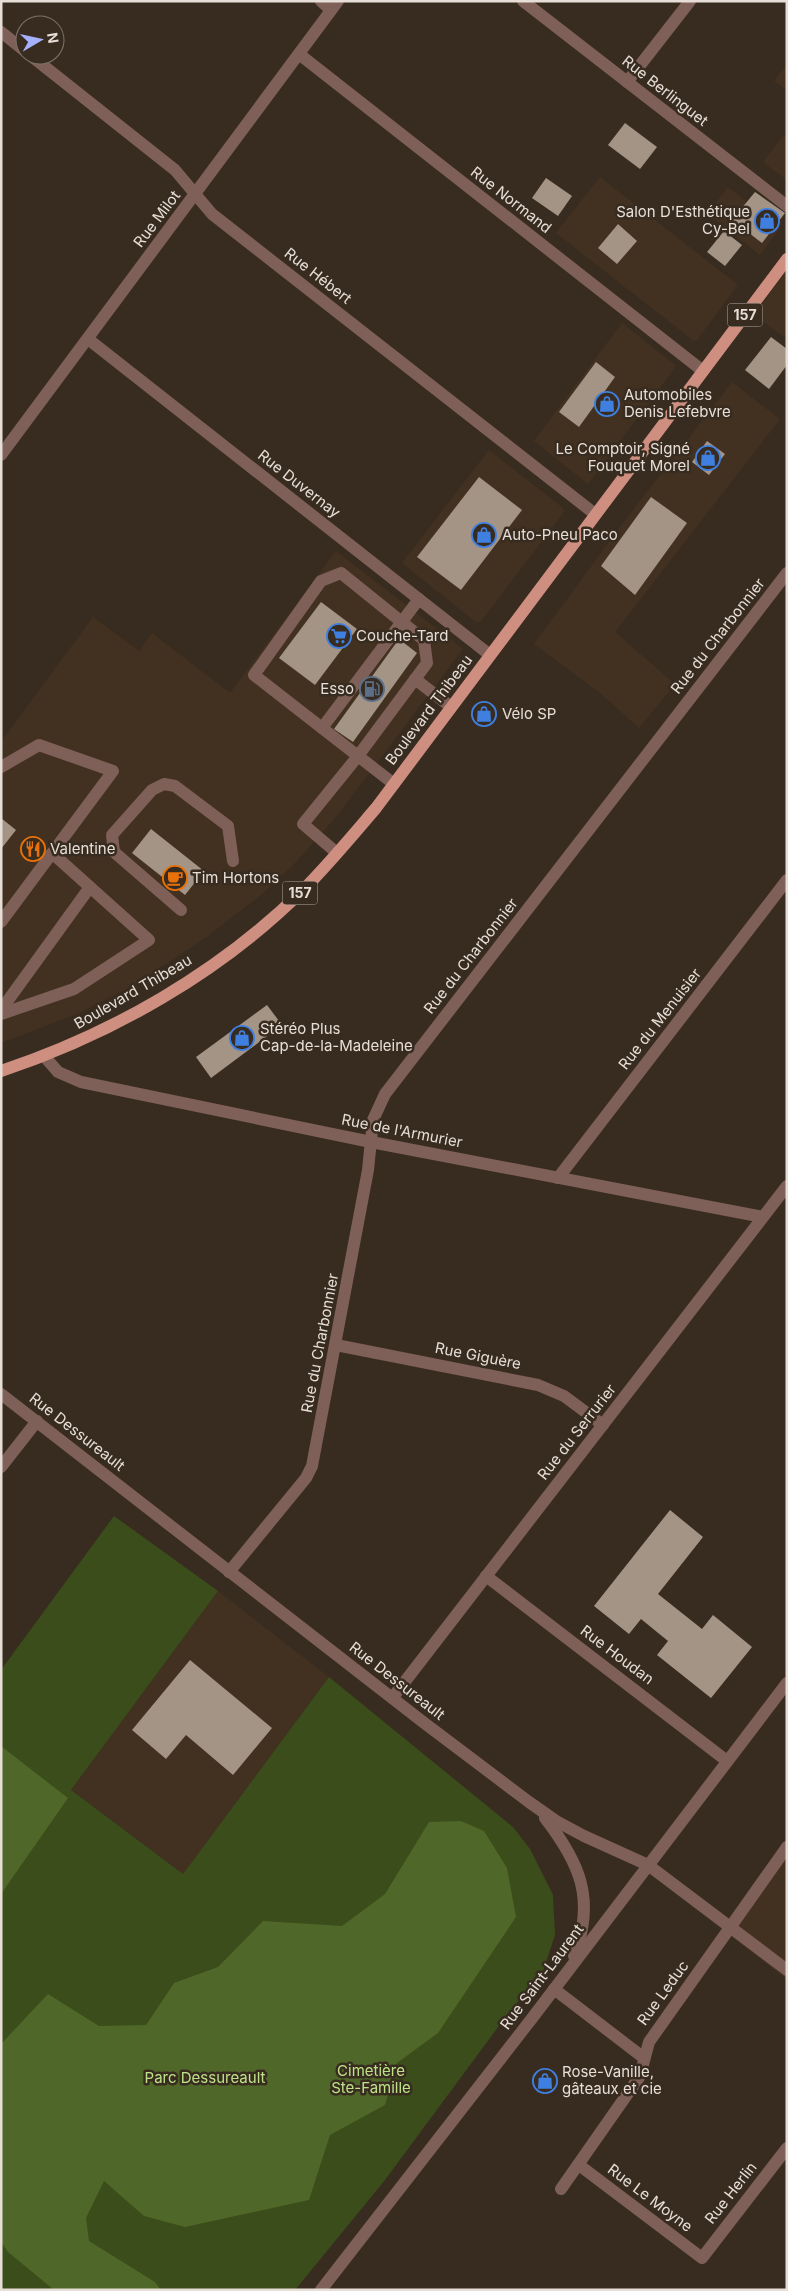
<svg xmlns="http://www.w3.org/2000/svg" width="788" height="2291" font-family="Inter,sans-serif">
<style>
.built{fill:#423120}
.green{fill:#3a4d1a}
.forest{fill:#4f6728}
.building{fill:#a39486}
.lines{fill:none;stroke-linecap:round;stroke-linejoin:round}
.minor{stroke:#7f6058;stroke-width:12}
.major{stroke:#ce8f80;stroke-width:12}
.labels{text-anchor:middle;stroke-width:5;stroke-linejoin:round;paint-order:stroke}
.shield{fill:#382c20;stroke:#b2a9a0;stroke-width:1}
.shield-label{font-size:14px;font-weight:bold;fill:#e7dfd7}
.street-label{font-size:15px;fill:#e7dfd7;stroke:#382c20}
.poi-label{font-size:15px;fill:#e7dfd7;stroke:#382c20;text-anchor:start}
.park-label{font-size:15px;fill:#bde287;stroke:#382c20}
</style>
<rect width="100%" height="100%" fill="#382c20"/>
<g class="built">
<polygon points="787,64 787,90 774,81"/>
<polygon points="784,135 787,137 787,180 763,162"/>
<polygon points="600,177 738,285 697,340 694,341 556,233"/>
<polygon points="728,187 779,227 779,230 760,255 707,214"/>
<polygon points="787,270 787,339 754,315"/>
<polygon points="622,323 676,366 588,484 534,441"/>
<polygon points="732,382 780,419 615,632 675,684 639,728 600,693 534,644 620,527"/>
<polygon points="489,450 563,508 564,512 482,620 477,623 402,563"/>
<polygon points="336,551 463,649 336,817 296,862 261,895 205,938 132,986 77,1014 1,1043 1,742 93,617 139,651 152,633 230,693"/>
<polygon points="218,1591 329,1677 183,1874 71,1790"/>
<polygon points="787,1857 787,1980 728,1934"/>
</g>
<polygon class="green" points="114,1516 218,1591 71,1790 183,1874 329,1677 513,1827 530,1849 553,1895 555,1935 543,1971 507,2015 385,2180 295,2290 1,2290 1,1670"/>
<g class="forest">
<polygon points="1,1746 68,1798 1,1894"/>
<polygon points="461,1821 484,1831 507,1868 516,1917 438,2033 397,2063 385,2105 330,2135 309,2200 185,2227 144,2216 104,2181 86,2218 89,2241 155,2282 161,2290 54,2290 8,2252 1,2242 1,2044 48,1994 99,2026 146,2025 174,1983 218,1967 263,1921 342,1926 385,1894 429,1822"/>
</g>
<g class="building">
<polygon points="625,123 657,147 640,169 608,145"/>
<polygon points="546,178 572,196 558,216 532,198"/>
<polygon points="755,192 785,213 762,243 732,220"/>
<polygon points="618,224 637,241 617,264 598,248"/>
<polygon points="724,231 742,245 725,266 707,252"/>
<polygon points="771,337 787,349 787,365 769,389 745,370"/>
<polygon points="596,362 615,377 579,427 559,412"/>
<polygon points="707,441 725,454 709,475 692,462"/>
<polygon points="479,477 522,510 461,590 417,557"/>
<polygon points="651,497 687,523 635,595 601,566"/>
<polygon points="321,602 357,629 315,685 279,658"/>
<polygon points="399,639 417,653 353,742 334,729"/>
<polygon points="1,818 16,830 1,849"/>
<polygon points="151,829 204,871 185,895 132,853"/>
<polygon points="267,1005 282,1025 211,1078 196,1057"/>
<polygon points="670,1510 703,1537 658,1594 702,1629 713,1615 752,1647 711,1698 657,1655 668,1641 641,1619 629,1634 594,1606"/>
<polygon points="190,1660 272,1728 233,1775 186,1735 166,1759 132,1730"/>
</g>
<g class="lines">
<g class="minor">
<polyline points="321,1 331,10"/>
<polyline points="523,1 787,206"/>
<polyline points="1,32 25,51"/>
<polyline points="299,54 703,371"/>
<polyline points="30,55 175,170 212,214 595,514"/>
<polyline points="627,82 690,1"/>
<polyline points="88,339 490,655"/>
<polyline points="1,455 338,1"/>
<polyline points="415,679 451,707"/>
<polyline points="322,728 254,675 321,581 341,573 424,640 427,663 358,756 303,824 337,853"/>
<polyline points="1,767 39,745 113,771 1,922"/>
<polyline points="394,784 322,728 419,599"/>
<polyline points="181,910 114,852 112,835 152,790 164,784 175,786 228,826 233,861"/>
<polyline points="1,1010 90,887"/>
<polyline points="1,1014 74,989 149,940 52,853"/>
<polyline points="45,1057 58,1072 81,1082 371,1142 763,1217"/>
<polyline points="558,1178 787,880"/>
<polyline points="336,1345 538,1385 564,1396 603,1425"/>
<polyline points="1,1394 423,1722 529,1802 556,1821 584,1836 648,1865 787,1970"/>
<polyline points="1,1467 37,1421"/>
<polyline points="229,1572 306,1478 312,1466 368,1170 373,1120 385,1094 787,573"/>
<polyline points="486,1576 727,1761"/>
<polyline points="393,1697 787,1186"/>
<path d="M545,1818C580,1863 596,1900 574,1956"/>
<polyline points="554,1989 644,2058"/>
<polyline points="579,2165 702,2258 787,2148"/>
<polyline points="561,2189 640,2076 649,2042 787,1847"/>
<polyline points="321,2290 533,2017 787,1683"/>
</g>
<path class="major" d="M1,1071C112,1034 219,973 302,891C328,865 352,836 376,808L787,259"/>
</g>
<defs>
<symbol id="shop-ring" viewBox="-11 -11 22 22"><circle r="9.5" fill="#382c20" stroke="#3f7fe0" stroke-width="1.5"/><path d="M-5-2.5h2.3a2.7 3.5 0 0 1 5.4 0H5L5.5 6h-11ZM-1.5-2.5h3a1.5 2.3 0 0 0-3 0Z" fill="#3f7fe0"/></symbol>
<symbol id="supermarket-ring" viewBox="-11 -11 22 22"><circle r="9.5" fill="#382c20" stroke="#3f7fe0" stroke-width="1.5"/><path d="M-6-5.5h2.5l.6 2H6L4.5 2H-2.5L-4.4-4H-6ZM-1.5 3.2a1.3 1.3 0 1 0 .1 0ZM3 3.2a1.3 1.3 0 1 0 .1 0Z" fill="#3f7fe0"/></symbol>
<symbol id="fuel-ring" viewBox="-11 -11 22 22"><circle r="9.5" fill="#382c20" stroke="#5c6f8a" stroke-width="1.5"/><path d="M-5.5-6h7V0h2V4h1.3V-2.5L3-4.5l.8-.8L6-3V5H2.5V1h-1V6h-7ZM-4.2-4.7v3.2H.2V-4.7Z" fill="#5c6f8a"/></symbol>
<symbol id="restaurant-ring" viewBox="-11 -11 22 22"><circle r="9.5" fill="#382c20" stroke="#e8710a" stroke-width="1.5"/><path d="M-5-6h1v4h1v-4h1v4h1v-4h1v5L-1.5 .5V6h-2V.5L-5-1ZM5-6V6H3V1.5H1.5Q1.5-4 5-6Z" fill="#e8710a"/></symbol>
<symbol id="cafe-ring" viewBox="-11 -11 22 22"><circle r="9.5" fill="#382c20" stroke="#e8710a" stroke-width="1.5"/><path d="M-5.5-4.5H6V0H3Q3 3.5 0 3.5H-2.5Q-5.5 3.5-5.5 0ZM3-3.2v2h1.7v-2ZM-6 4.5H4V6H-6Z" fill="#e8710a"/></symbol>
</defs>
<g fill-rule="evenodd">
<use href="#shop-ring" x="753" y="207" width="28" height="28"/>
<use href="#shop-ring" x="593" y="390" width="28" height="28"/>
<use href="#shop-ring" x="694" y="444" width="28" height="28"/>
<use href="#shop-ring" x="470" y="521" width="28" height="28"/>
<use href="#supermarket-ring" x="325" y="622" width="28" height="28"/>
<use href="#fuel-ring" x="358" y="675" width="28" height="28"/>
<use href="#shop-ring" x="470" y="700" width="28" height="28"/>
<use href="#restaurant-ring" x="19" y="835" width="28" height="28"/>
<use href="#cafe-ring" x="161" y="864" width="28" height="28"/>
<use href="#shop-ring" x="228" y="1024" width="28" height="28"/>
<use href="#shop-ring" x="531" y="2067" width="28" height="28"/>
</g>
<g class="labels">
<g class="shield">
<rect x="727.5" y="303.5" width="35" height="23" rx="4"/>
<rect x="282.5" y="881.5" width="35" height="23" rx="4"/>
</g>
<g class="shield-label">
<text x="745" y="320">157</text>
<text x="300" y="898">157</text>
</g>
<g class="street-label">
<text transform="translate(665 91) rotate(38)" y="5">Rue Berlinguet</text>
<text transform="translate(511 200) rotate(38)" y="5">Rue Normand</text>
<text transform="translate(157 219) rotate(-53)" y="5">Rue Milot</text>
<text transform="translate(318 276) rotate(38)" y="5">Rue Hébert</text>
<text transform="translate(299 484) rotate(38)" y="5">Rue Duvernay</text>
<text transform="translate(718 636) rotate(-52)" y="5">Rue du Charbonnier</text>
<text transform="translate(429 710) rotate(-53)" y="5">Boulevard Thibeau</text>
<text transform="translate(471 956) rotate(-52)" y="5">Rue du Charbonnier</text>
<text transform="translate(133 992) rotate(-30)" y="5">Boulevard Thibeau</text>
<text transform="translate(660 1019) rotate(-52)" y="5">Rue du Menuisier</text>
<text transform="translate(402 1131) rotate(11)" y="5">Rue de l'Armurier</text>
<text transform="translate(320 1343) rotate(-79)" y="5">Rue du Charbonnier</text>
<text transform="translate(478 1356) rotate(11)" y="5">Rue Giguère</text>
<text transform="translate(77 1432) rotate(38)" y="5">Rue Dessureault</text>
<text transform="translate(577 1432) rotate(-52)" y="5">Rue du Serrurier</text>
<text transform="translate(617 1655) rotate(37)" y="5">Rue Houdan</text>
<text transform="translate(397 1681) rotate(38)" y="5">Rue Dessureault</text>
<text transform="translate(542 1977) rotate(-53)" y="5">Rue Saint-Laurent</text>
<text transform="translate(663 1993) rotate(-54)" y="5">Rue Leduc</text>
<text transform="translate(731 2193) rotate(-52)" y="5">Rue Herlin</text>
<text transform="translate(650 2198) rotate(37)" y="5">Rue Le Moyne</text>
</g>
<g class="poi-label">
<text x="750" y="217" text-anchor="end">Salon D'Esthétique<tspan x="750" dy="17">Cy-Bel</tspan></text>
<text x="624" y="400">Automobiles<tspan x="624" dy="17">Denis Lefebvre</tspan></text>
<text x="690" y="454" text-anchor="end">Le Comptoir, Signé<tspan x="690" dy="17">Fouquet Morel</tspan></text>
<text x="502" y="540">Auto-Pneu Paco</text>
<text x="356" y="641">Couche-Tard</text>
<text x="354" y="694" text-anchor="end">Esso</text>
<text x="502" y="719">Vélo SP</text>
<text x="50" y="854">Valentine</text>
<text x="192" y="883">Tim Hortons</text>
<text x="260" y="1034">Stéréo Plus<tspan x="260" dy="17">Cap-de-la-Madeleine</tspan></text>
<text x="562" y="2077">Rose-Vanille,<tspan x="562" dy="17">gâteaux et cie</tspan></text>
</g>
<g class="park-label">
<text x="371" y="2076">Cimetière<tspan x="371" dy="17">Ste-Famille</tspan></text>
<text x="205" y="2083">Parc Dessureault</text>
</g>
</g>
<rect width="788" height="2291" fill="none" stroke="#e7dfd7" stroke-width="5"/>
<g transform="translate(40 40) rotate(81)"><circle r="24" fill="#382c20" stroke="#7e7469"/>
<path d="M0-4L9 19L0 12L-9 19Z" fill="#a5b1fc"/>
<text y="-8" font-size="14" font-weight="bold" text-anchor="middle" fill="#e7dfd7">N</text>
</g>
</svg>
